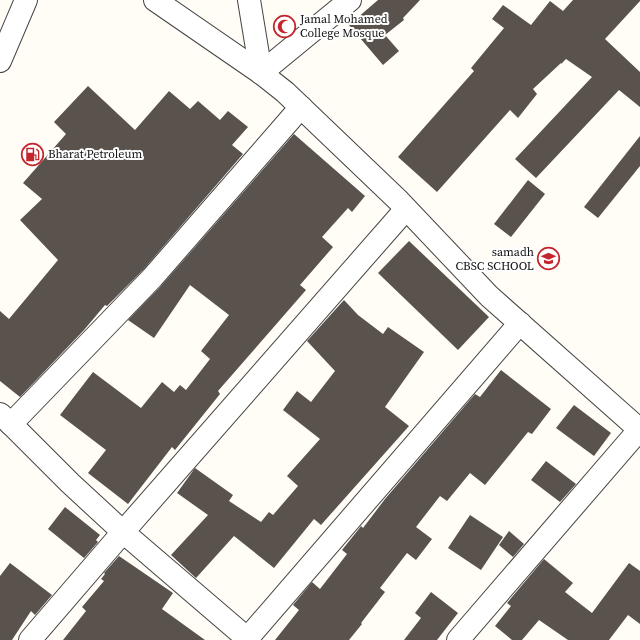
<svg xmlns="http://www.w3.org/2000/svg" width="640" height="640" font-family="'Source Serif 4',serif">
<style>
.building{fill:#5a524d}
.lines{fill:none;stroke-linecap:round;stroke-linejoin:round}
.minor-casing{stroke:#444;stroke-width:24}
.minor{stroke:#fff;stroke-width:22}
.labels{text-anchor:middle;stroke-width:4;stroke-linejoin:round;paint-order:stroke}
.poi-label{font-size:12px;fill:#111;stroke:#fff;text-anchor:start}
</style>
<rect width="100%" height="100%" fill="#fffdf5"/>
<g class="building">
<polygon points="378,0 420,0 403,18 404,20 385,35 399,51 383,65 349,25"/>
<polygon points="573,0 640,0 640,1 605,39 640,72 640,107 619,90 536,178 515,159 592,77 566,59 561,64 561,63 533,89 537,94 518,118 510,110 437,192 398,157 474,71 471,68 504,28 492,19 503,5 531,25 550,1 563,11"/>
<polygon points="88,86 135,130 169,91 190,109 198,101 220,120 228,111 248,127 232,145 243,154 143,270 107,306 105,305 84,330 20,397 0,381 0,311 9,319 58,260 20,220 42,199 23,183 66,134 54,122"/>
<polygon points="294,134 365,196 352,212 348,208 322,237 333,247 300,285 306,290 218,391 220,394 175,450 172,447 128,504 88,473 106,450 60,415 93,372 141,408 162,382 174,392 180,385 186,390 210,359 201,351 229,315 190,285 154,338 128,320 161,286"/>
<polygon points="640,136 640,166 598,218 584,207"/>
<polygon points="528,180 545,194 511,237 494,224"/>
<polygon points="409,241 489,317 458,350 378,273"/>
<polygon points="344,300 358,315 383,334 388,327 424,352 385,407 409,426 321,525 314,519 274,568 234,536 196,578 171,555 208,515 177,493 195,468 233,495 229,501 261,522 269,512 273,515 298,486 287,476 320,439 283,410 297,391 311,402 335,371 307,341"/>
<polygon points="501,370 551,409 532,434 528,432 485,485 470,473 447,501 440,496 416,527 432,539 416,560 407,553 380,588 385,592 361,623 362,624 349,640 275,640 299,610 293,605 312,582 320,589 347,554 342,550 358,530 361,526 363,528 385,499 475,394 480,397"/>
<polygon points="574,405 611,433 594,456 556,428"/>
<polygon points="546,461 576,484 560,502 531,480"/>
<polygon points="65,507 100,535 96,540 98,542 84,558 48,529"/>
<polygon points="470,515 503,537 481,570 448,548"/>
<polygon points="509,531 524,544 513,557 499,545"/>
<polygon points="119,556 173,593 162,609 205,640 63,640 86,611 82,607 104,581 101,579 105,574 104,573"/>
<polygon points="544,559 573,583 565,592 592,613 629,563 640,571 640,624 628,615 609,640 568,640 539,620 522,640 512,640 495,626 511,606 507,603"/>
<polygon points="10,563 52,595 35,615 31,611 12,640 0,640 0,576"/>
<polygon points="431,592 458,613 437,640 404,640 421,618 415,613"/>
</g>
<g class="lines">
<defs>
<g id="minor">
<polyline points="155,0 261,73 285,92 399,201 489,296 640,430"/>
<polyline points="249,0 261,73"/>
<polyline points="0,61 26,0"/>
<polyline points="261,73 350,0"/>
<polyline points="0,414 11,424 70,483 123,532 249,640"/>
<polyline points="11,424 152,278 301,107"/>
<polyline points="30,640 123,532 406,209"/>
<polyline points="246,640 520,323"/>
<polyline points="458,640 639,430"/>
</g>
</defs>
<use href="#minor" class="minor-casing"/>
<use href="#minor" class="minor"/>
</g>
<defs>
<symbol id="mosque-ring" viewBox="-11 -11 22 22"><circle r="9.5" fill="#fff" stroke="#c4262e" stroke-width="1.5"/><path d="M3.5-4.9A6 6 0 1 0 3.5 4.9A5 5 0 1 1 3.5-4.9Z" fill="#c4262e"/></symbol>
<symbol id="fuel-ring" viewBox="-11 -11 22 22"><circle r="9.5" fill="#fff" stroke="#c4262e" stroke-width="1.5"/><path d="M-5.5-6h7V0h2V4h1.3V-2.5L3-4.5l.8-.8L6-3V5H2.5V1h-1V6h-7ZM-4.2-4.7v3.2H.2V-4.7Z" fill="#c4262e"/></symbol>
<symbol id="school-ring" viewBox="-11 -11 22 22"><circle r="9.5" fill="#fff" stroke="#c4262e" stroke-width="1.5"/><path d="M0-5L7-2L0 1L-7-2ZM-4 1L0 2.5L4 1V4Q0 6-4 4Z" fill="#c4262e"/></symbol>
</defs>
<g fill-rule="evenodd">
<use href="#mosque-ring" x="272" y="14" width="25" height="25"/>
<use href="#fuel-ring" x="20" y="142" width="25" height="25"/>
<use href="#school-ring" x="536" y="246" width="25" height="25"/>
</g>
<g class="labels">
<g class="poi-label">
<text x="300" y="23">Jamal Mohamed<tspan x="300" dy="14">College Mosque</tspan></text>
<text x="48" y="158">Bharat Petroleum</text>
<text x="534" y="256" text-anchor="end">samadh<tspan x="534" dy="14">CBSC SCHOOL</tspan></text>
</g>
</g>
</svg>
